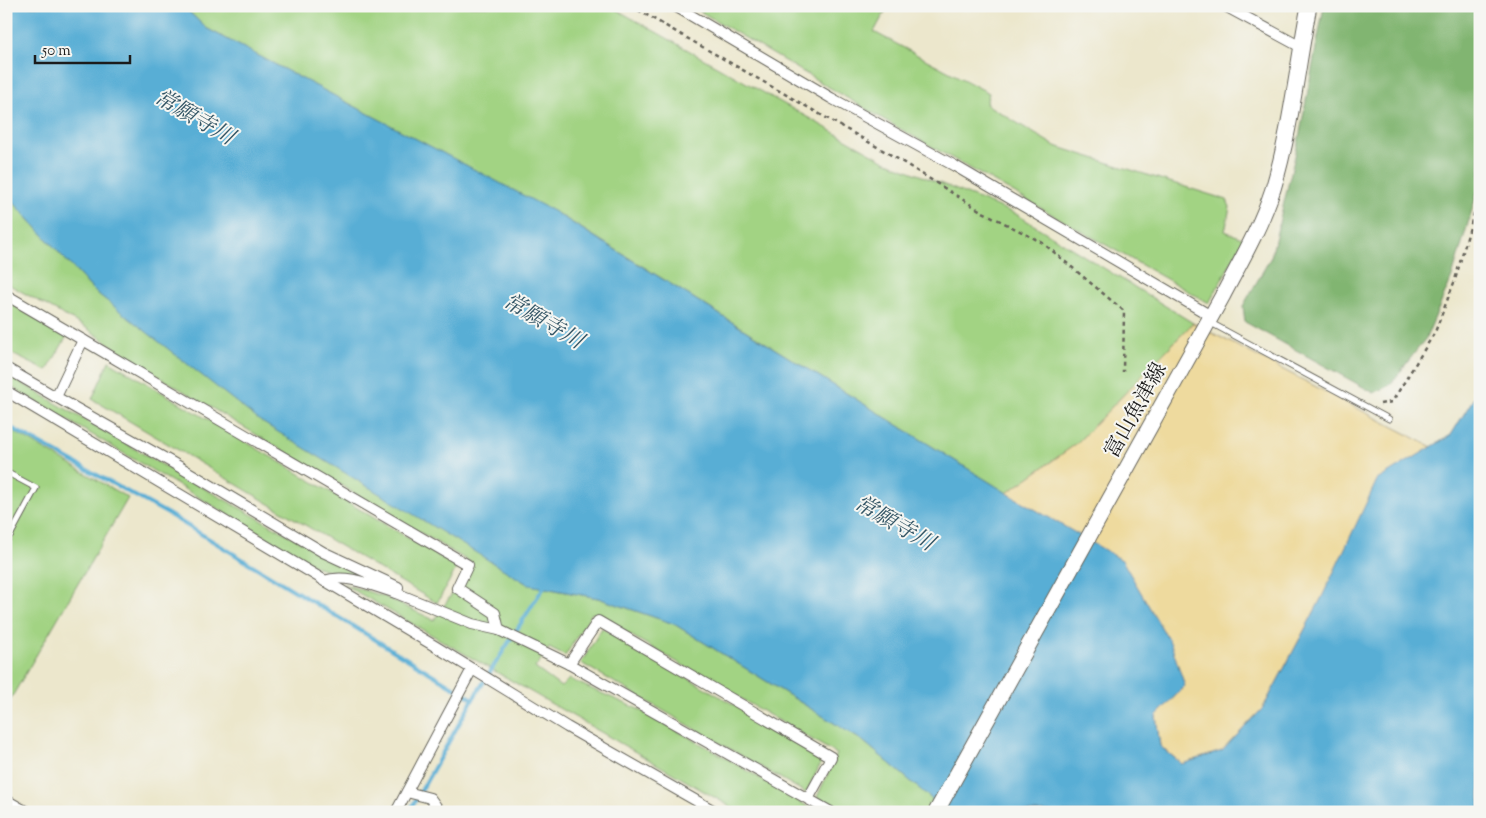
<svg xmlns="http://www.w3.org/2000/svg" width="1486" height="818" font-family="'Sorts Mill Goudy','Noto Serif JP',serif">
<style>
.green{fill:#a2d383;stroke:#5f7850}
.forest{fill:#81b571;stroke:#4e6846}
.sand{fill:#eeda9e;stroke:#857b5d}
.water{fill:#59aed5;stroke:#3a6578}
.lines{fill:none;stroke-linecap:round;stroke-linejoin:round}
.stream{stroke:#59aed5;stroke-width:4}
.lane-casing{stroke:#65635a;stroke-width:7}
.street-casing{stroke:#65635a;stroke-width:12}
.primary-casing{stroke:#65635a;stroke-width:17}
.path{stroke:#65635a;stroke-width:2.5;stroke-dasharray:4 4;stroke-linecap:butt}
.lane{stroke:#fff;stroke-width:5}
.street{stroke:#fff;stroke-width:10}
.primary{stroke:#fff;stroke-width:15}
.labels{text-anchor:middle;stroke-width:4;stroke-linejoin:round;paint-order:stroke}
.street-label{font-size:21px;fill:#1c1c1c;stroke:#f6f6f2}
.water-label{font-size:22px;font-style:italic;fill:#345666;stroke:#f6f6f2}
</style>
<rect width="100%" height="100%" fill="#f6f6f2"/>
<filter id="ink" filterUnits="userSpaceOnUse"><feTurbulence type="fractalNoise" baseFrequency=".02" numOctaves="2"/><feDisplacementMap in="SourceGraphic" scale="10" xChannelSelector="R" yChannelSelector="G"/><feConvolveMatrix kernelMatrix="1 2 1 2 8 2 1 2 1" color-interpolation-filters="sRGB"/></filter>
<filter id="wash" filterUnits="userSpaceOnUse"><feTurbulence type="fractalNoise" baseFrequency=".0096" numOctaves="4" result="noise"/><feDisplacementMap in="SourceGraphic" scale="20" xChannelSelector="R" yChannelSelector="G"/><feGaussianBlur stdDeviation="1.12" result="paint"/><feColorMatrix in="noise" values="0 0 0 0 0 0 0 0 0 0 0 0 0 0 0 0 0 1.4 0 .05"/><feComposite in="paint" operator="in"/></filter>
<g filter="url(#wash)">
<rect width="100%" height="100%" fill="#ece7cc"/>
<g class="green">
<polygon points="183,6 610,6 885,161 1016,214 1193,323 1076,444 1007,493 560,215 206,28"/>
<polygon points="691,6 888,6 874,32 989,93 986,104 1055,146 1227,200 1230,207 1225,231 1244,239 1209,303 895,126"/>
<polygon points="6,194 93,290 481,553 529,585 598,598 674,624 863,741 933,800 926,812 845,812 817,797 837,754 592,613 565,656 549,648 535,668 561,687 569,679 638,709 721,755 817,812 740,812 343,584 383,596 434,620 473,564 138,364 85,327 6,283"/>
<polygon points="6,301 67,336 47,371 6,351"/>
<polygon points="109,361 457,567 437,603 92,399"/>
<polygon points="6,374 178,474 376,583 317,567 6,384"/>
<polygon points="6,427 128,498 6,707"/>
<polygon points="602,628 824,757 806,793 581,663"/>
</g>
<polygon class="forest" points="1324,6 1480,6 1480,183 1452,277 1426,338 1390,385 1374,393 1245,322 1243,306 1271,257 1298,143"/>
<polygon class="sand" points="1193,323 1432,447 1421,454 1321,599 1263,708 1222,751 1182,764 1160,746 1156,716 1122,561 1007,493 1076,444"/>
<polygon class="water" points="6,6 183,6 206,28 553,211 1007,493 1122,560 1171,644 1185,686 1156,716 1160,746 1182,764 1222,751 1263,708 1321,599 1377,480 1451,435 1480,388 1480,812 947,812 863,741 674,624 598,598 529,585 260,421 93,290 6,194"/>
<g class="lines">
<g class="stream">
<polyline points="6,425 168,514 473,699"/>
<polyline points="6,809 10,812"/>
<polyline points="409,812 473,699 545,585"/>
</g>
</g>
</g>
<g filter="url(#ink)">
<g class="lines">
<defs>
<g id="lane">
<polyline points="1211,323 1389,419"/>
<polyline points="6,472 36,488 11,534 6,532"/>
<polyline points="6,542 11,534"/>
</g>
<g id="street">
<polyline points="675,6 831,98 955,166 1211,316"/>
<polyline points="1225,6 1301,47"/>
<polyline points="6,295 83,340"/>
<polyline points="6,368 56,397"/>
<polyline points="6,391 433,645 567,727 716,812"/>
<path d="M324,581C347,573 373,586 396,593L398,587L323,552L173,463L56,397L83,340L468,565L457,588L495,613L499,630L569,664"/>
<polyline points="396,593 472,624 499,630"/>
<polyline points="407,792 430,798 440,812"/>
<polyline points="808,799 831,757 598,621 569,664 831,812"/>
<polyline points="6,800 27,812"/>
<polyline points="396,812 472,669"/>
</g>
<path id="primary" d="M936,812L1223,295C1241,261 1261,226 1273,189C1291,130 1297,67 1309,6"/>
</defs>
<use href="#lane" class="lane-casing"/>
<use href="#street" class="street-casing"/>
<use href="#primary" class="primary-casing"/>
<g class="path">
<polyline points="631,6 893,156 981,211 1043,243 1124,311 1123,372"/>
<polyline points="1380,404 1392,402 1435,332 1455,280 1480,192"/>
</g>
<use href="#lane" class="lane"/>
<use href="#street" class="street"/>
<use href="#primary" class="primary"/>
</g>
</g>
<g class="labels">
<g class="street-label">
<text transform="translate(1135 410) rotate(-61)" y="7">富山魚津線</text>
</g>
<g class="water-label">
<text transform="translate(195 116) rotate(30)" y="8">常願寺川</text>
<text transform="translate(544 320) rotate(30)" y="8">常願寺川</text>
<text transform="translate(895 522) rotate(30)" y="8">常願寺川</text>
</g>
</g>
<rect width="1486" height="818" fill="none" stroke="#f6f6f2" stroke-width="25"/>
<path d="M35 55v8h95v-8" fill="none" stroke="#1c1c1c" stroke-width="2.5"/>
<text x="42" y="55" font-size="15" fill="#1c1c1c" stroke="#f6f6f2" stroke-width="4" paint-order="stroke">50 m</text>
</svg>
